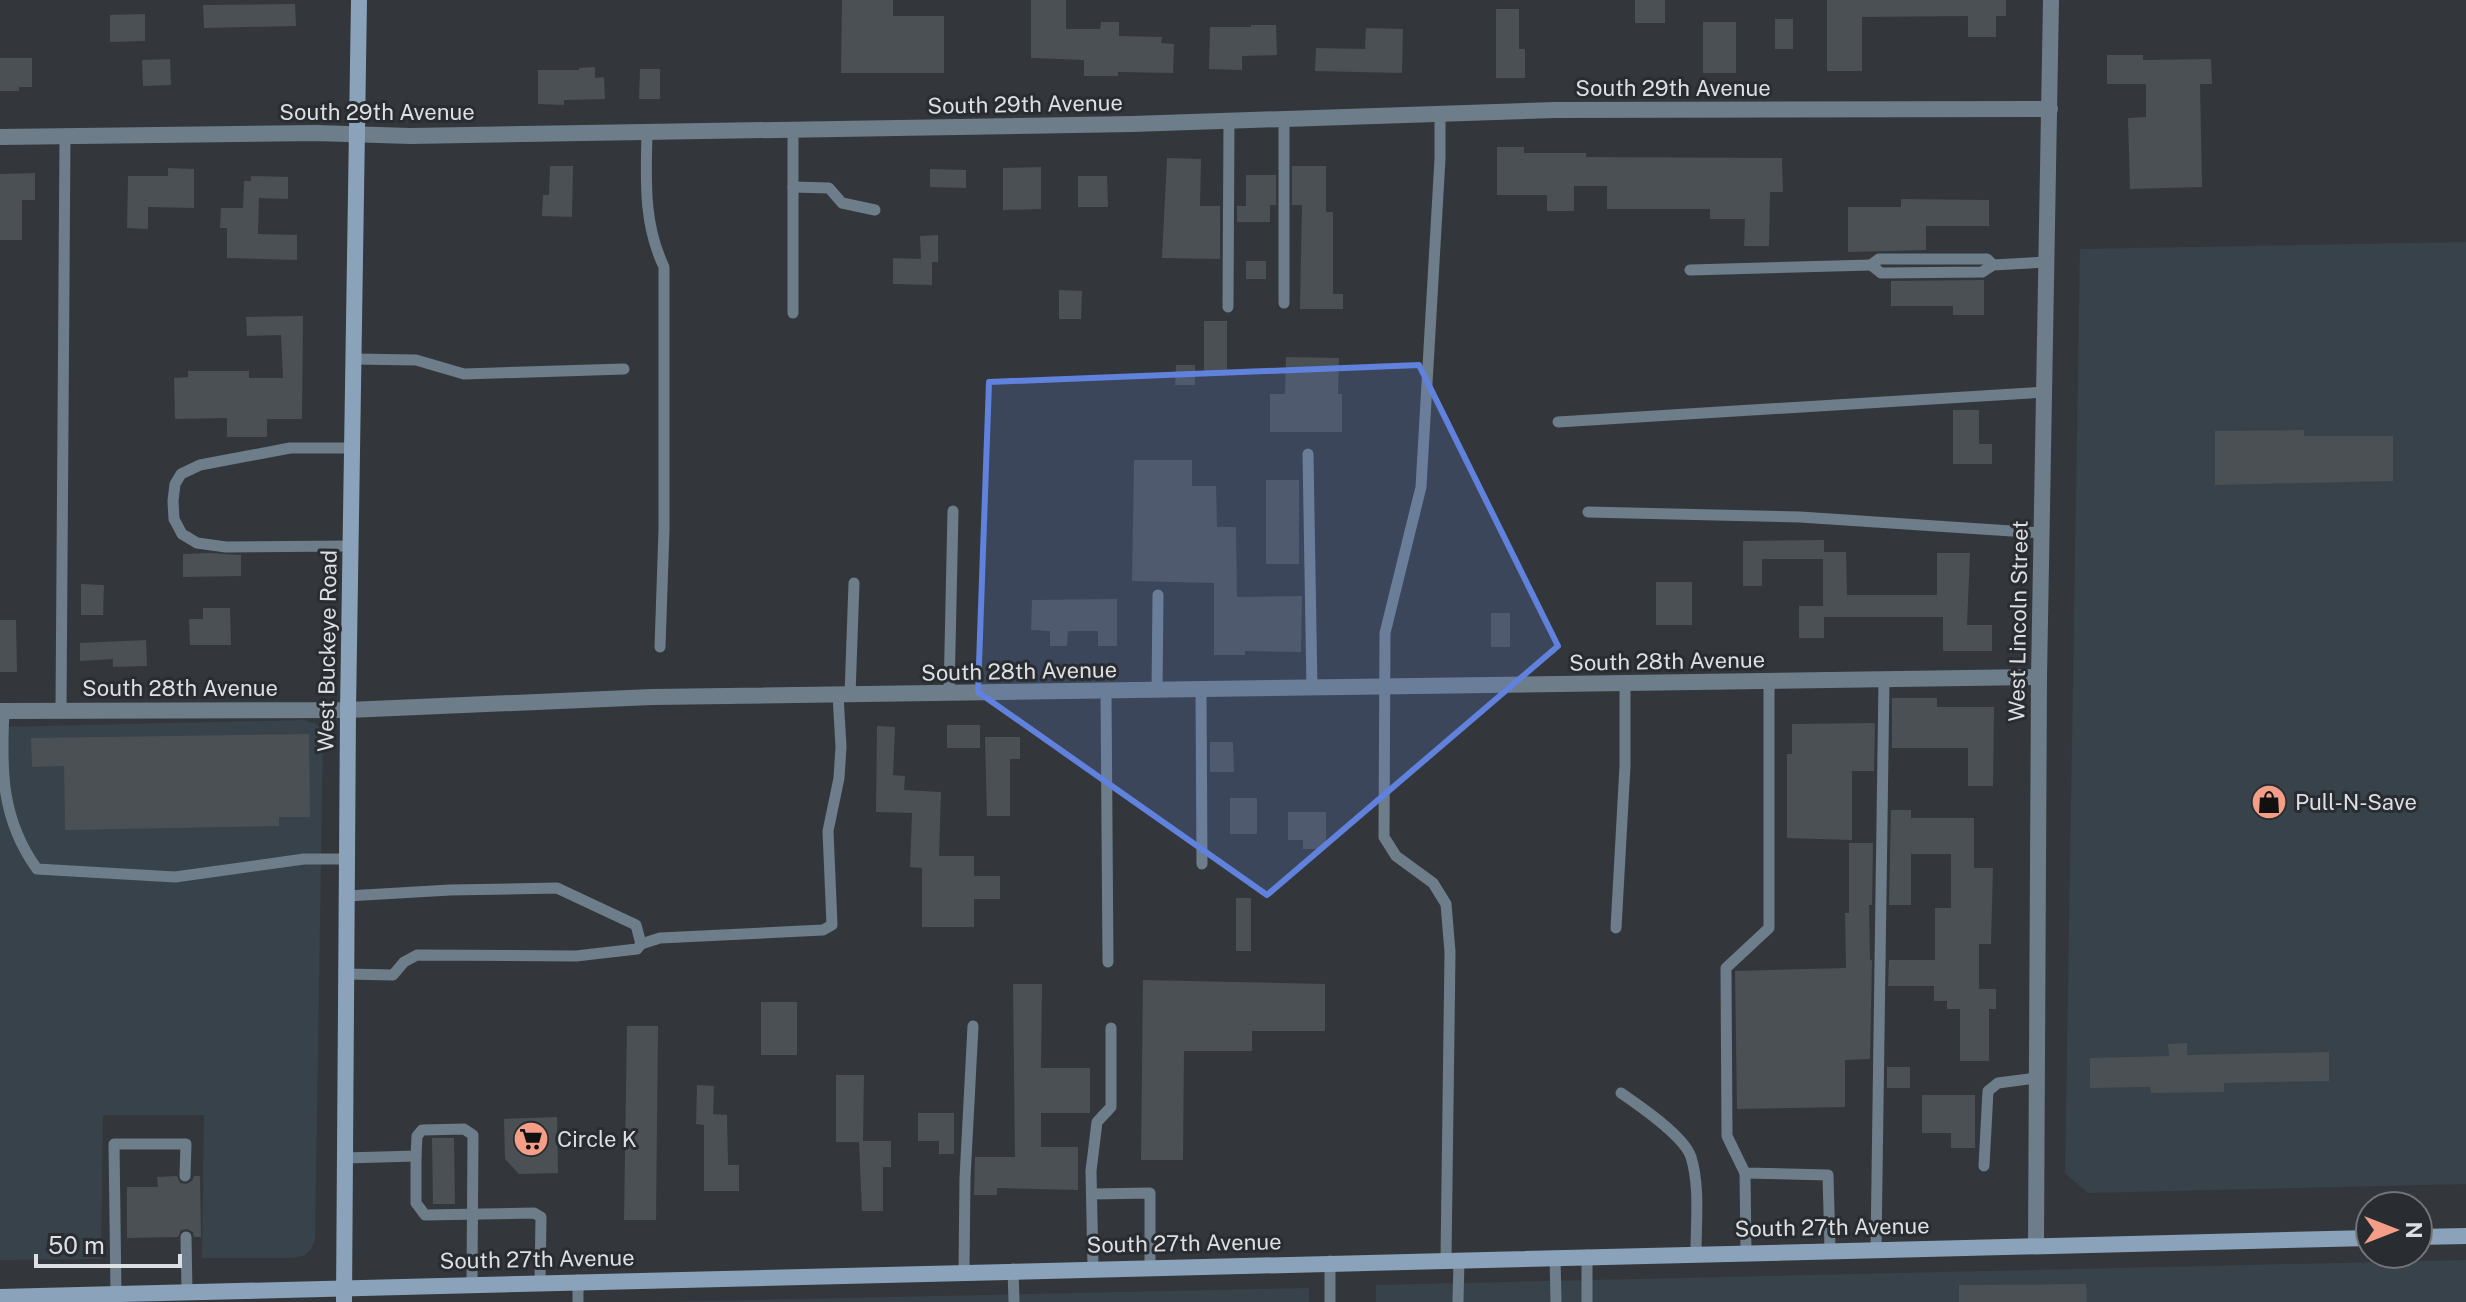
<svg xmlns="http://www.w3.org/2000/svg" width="2466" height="1302" font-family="'Public Sans',sans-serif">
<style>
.built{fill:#38424a}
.building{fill:#4b5054}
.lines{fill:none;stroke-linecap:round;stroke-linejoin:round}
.service{stroke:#6d7d8a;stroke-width:11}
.minor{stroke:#6d7d8a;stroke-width:16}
.tertiary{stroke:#6d7d8a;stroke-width:16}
.secondary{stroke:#8aa3ba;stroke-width:16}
.marked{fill:#6081dc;fill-opacity:0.2;stroke:#6081dc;stroke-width:6;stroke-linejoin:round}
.labels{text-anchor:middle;stroke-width:6;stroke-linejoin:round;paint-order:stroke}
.street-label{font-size:22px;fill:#dddfe2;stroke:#292d31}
.poi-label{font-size:22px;fill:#dddfe2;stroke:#292d31;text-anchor:start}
</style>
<rect width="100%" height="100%" fill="#33373b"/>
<g class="built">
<polygon points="2466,242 2466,1184 2088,1193 2065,1173 2080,249"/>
<polygon points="305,720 316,724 323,732 315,1240 311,1249 305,1255 294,1258 202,1258 204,1115 103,1115 101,1259 0,1260 0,727"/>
<polygon points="2466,1260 2466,1302 1376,1302 1376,1285"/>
<polygon points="1309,1288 1309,1302 656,1302"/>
</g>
<g class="building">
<polygon points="842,0 893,0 893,16 944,16 944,73 841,73"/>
<polygon points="1031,0 1066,0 1066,29 1100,29 1101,22 1119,22 1119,36 1162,37 1161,43 1174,44 1173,73 1118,72 1118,76 1084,76 1084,60 1031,58"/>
<rect x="1635" y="0" width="30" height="23"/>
<polygon points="1827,0 2006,0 2006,16 1996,16 1996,37 1968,37 1968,16 1862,17 1862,71 1827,71"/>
<polygon points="295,4 296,26 204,28 203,5"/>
<polygon points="1496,9 1519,9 1519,49 1525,49 1525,78 1496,78"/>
<polygon points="145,14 145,41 110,42 110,15"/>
<rect x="1775" y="19" width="18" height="30"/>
<rect x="1703" y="22" width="33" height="51"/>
<polygon points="1251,25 1276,25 1277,55 1242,56 1242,70 1209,69 1210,27 1251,27"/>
<polygon points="1366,28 1403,29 1402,73 1315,71 1316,48 1365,49"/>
<polygon points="2107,55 2143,55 2143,60 2211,59 2212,84 2200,84 2202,187 2130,189 2128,118 2146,117 2146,84 2107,84"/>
<polygon points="0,58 32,58 32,87 19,87 19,91 0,91"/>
<polygon points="170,59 171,85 143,86 142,60"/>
<polygon points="595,67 595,78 604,77 605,99 564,100 564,105 538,104 538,70 579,70 579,68"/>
<polygon points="640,69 660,69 660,99 639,99"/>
<polygon points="1497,147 1524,147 1524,153 1586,153 1586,157 1782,158 1783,192 1770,192 1769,246 1744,246 1745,219 1710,219 1710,209 1607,209 1607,186 1574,186 1574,211 1547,211 1547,195 1497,195"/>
<polygon points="1167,158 1201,159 1200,206 1220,206 1220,259 1162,258"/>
<polygon points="550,166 573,166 572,217 542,216 543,195 549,195"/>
<polygon points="1292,166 1326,166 1326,212 1333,212 1333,294 1343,294 1343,309 1300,309 1302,205 1292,205"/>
<polygon points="1041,167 1041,209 1003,210 1003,168"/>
<polygon points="168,168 194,169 194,208 148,207 148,229 127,228 128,176 168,176"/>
<polygon points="930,169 966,170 966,188 930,187"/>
<polygon points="35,173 35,200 22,200 22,240 0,240 0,174"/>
<polygon points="1246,175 1276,175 1276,205 1270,205 1270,222 1237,222 1237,206 1246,206"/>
<polygon points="251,176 288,177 288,199 259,198 258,234 297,235 297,260 227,258 227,228 220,228 221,208 243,208 244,181 251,181"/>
<polygon points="1078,176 1107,176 1108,207 1078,207"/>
<polygon points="1901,199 1989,200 1989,226 1926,226 1926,250 1848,252 1848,207 1901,207"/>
<polygon points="938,235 938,262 932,262 932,285 893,284 893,258 921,259 920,236"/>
<rect x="1246" y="261" width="20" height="18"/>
<polygon points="1984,280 1984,315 1953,315 1953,306 1891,306 1891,281"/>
<polygon points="1059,290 1082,291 1081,319 1059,319"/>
<polygon points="303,316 302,419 267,419 267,437 227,437 227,418 175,419 174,378 188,377 188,371 249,371 249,378 283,378 281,335 247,336 246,317"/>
<rect x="1204" y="321" width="23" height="50"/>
<polygon points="1286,357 1339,358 1338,394 1342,394 1342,432 1270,432 1270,394 1285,394"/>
<polygon points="1176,365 1195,365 1195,385 1175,385"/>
<polygon points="1953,410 1979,410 1979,444 1992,444 1992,464 1953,464"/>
<polygon points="2304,430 2304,436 2393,436 2393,481 2215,485 2215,431"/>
<polygon points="1134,460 1192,460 1192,486 1216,486 1217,527 1236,527 1237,597 1302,596 1301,652 1245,651 1245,655 1214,655 1214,583 1132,581"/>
<rect x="1266" y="480" width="33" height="84"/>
<polygon points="1824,540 1824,552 1846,552 1847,595 1937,595 1937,553 1970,553 1967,625 1992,625 1992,651 1943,651 1943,617 1824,617 1824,638 1799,638 1799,606 1823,606 1823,559 1762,559 1762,586 1743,586 1743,541"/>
<polygon points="210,553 241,555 241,576 183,577 183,554"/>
<rect x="1656" y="582" width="36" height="43"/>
<polygon points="81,584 104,585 103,615 81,615"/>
<polygon points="1117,599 1117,646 1098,646 1098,631 1068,631 1067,646 1050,646 1050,631 1031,630 1032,600"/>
<polygon points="203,608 230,608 231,645 190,645 189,619 203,619"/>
<rect x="1491" y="613" width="19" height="34"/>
<polygon points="0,620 16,620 17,672 0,672"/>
<polygon points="146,640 147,666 113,667 113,659 80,661 80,643"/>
<polygon points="1892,698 1937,698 1937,707 1994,707 1993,786 1968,786 1968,748 1892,748"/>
<polygon points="1875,723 1874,771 1852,771 1852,840 1787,838 1787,754 1792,754 1792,724"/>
<rect x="947" y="725" width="33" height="23"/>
<polygon points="877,726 895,727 893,775 905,776 904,790 941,792 939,856 974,856 974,876 1000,876 1000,899 974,899 974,927 922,927 922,868 910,867 912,813 876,812"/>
<polygon points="309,734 310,817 279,817 279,826 65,830 64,766 32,767 31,738"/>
<polygon points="985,737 1020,737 1020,759 1010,759 1010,816 987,816"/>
<polygon points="1210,742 1233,742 1234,772 1210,772"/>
<rect x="1230" y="798" width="27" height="36"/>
<polygon points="1891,810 1911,810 1911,818 1974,818 1974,868 1993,868 1991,944 1979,944 1979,989 1996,989 1996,1009 1989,1009 1989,1061 1960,1061 1960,1009 1947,1009 1947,1001 1934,1001 1934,986 1888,986 1889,960 1935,960 1935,908 1951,908 1951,854 1911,854 1911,905 1889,905"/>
<polygon points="1288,812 1326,812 1326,849 1303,849 1303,840 1288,840"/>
<polygon points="1849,843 1873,843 1872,905 1869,905 1870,960 1872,960 1870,1059 1845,1060 1845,1107 1737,1109 1735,971 1846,968 1845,913 1849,913"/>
<rect x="1236" y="898" width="15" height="53"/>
<polygon points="1143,980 1325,984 1325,1031 1252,1031 1252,1051 1184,1051 1183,1160 1141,1160"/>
<polygon points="1013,984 1042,984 1041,1068 1090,1068 1090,1113 1041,1113 1041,1147 1078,1147 1078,1190 997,1188 997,1195 974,1195 975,1157 1015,1157"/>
<rect x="761" y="1002" width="36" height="53"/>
<polygon points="627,1026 658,1026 656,1220 624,1220"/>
<polygon points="2187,1043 2187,1055 2329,1052 2329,1081 2224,1083 2224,1092 2151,1093 2150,1087 2090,1088 2090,1058 2169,1056 2168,1044"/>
<rect x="1887" y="1067" width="23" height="21"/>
<polygon points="836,1075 864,1075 863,1141 891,1141 891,1167 883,1167 883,1211 862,1211 859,1142 836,1142"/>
<polygon points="697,1085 714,1086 713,1114 727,1115 728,1165 739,1165 739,1191 704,1191 704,1125 696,1124"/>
<polygon points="1922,1095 1975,1095 1975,1148 1951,1148 1951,1133 1922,1133"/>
<polygon points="918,1113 954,1113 954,1154 939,1154 939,1141 918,1141"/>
<polygon points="557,1117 558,1173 519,1174 505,1159 504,1119"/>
<polygon points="432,1138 454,1138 455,1204 433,1204"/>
<polygon points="177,1176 180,1183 186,1184 192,1181 194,1176 200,1176 201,1237 194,1237 193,1232 187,1229 181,1230 178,1237 127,1238 127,1187 158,1187 157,1177"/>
<polygon points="2086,1284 2087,1302 1959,1302 1959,1285"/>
</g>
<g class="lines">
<g class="service">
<polyline points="1440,114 1440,159 1421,487 1385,633 1384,837 1396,856 1433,883 1446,904 1450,952 1446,1259"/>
<polyline points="1284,119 1284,303"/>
<path d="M647,132C646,179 643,223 664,267V530L660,647"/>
<polyline points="793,187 829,188 842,203 875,210"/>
<polyline points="1993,265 1987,259 1879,259 1871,265 1881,273 1982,272 1993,265 2047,262"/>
<polyline points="1690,270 1871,265"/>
<polyline points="1228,307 1229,121"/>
<polyline points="793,313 793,129"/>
<polyline points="354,359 416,360 464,374 624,369"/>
<polyline points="1558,422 2045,392"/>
<polyline points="1308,454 1312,689"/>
<polyline points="1588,512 1800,517 2042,533"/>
<polyline points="351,546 226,547 197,543 182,534 174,519 173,501 175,484 181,474 200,465 290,448 353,448"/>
<polyline points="1769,682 1769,928 1726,968 1727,1136 1745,1173 1828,1175 1830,1249"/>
<polyline points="1157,691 1158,595"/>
<polyline points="1201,691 1202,864"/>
<polyline points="1106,692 1108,962"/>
<polyline points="949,694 953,511"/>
<polyline points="850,695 854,583"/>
<path d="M4,711C1,770 1,819 37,869L175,877L304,859H347"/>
<polyline points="61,711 65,136"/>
<polyline points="1616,928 1625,766 1625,684"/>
<polyline points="641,944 660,938 823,930 832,925 828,831 839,778 841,747 838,695"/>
<polyline points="346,974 393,975 404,962 417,955 576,956 637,949 641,944 636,925 557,888 450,890 347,896"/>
<path d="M1621,1093C1640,1106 1684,1136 1691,1157C1700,1186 1696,1222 1696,1252"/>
<polyline points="416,1156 416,1203 425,1215 534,1213 541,1217 540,1281"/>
<polyline points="345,1158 416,1156 417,1136 422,1130 464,1129 473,1135 472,1282"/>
<polyline points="1984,1166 1988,1091 1998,1083 2036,1078"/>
<polyline points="1745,1173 1746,1251"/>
<polyline points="1092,1194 1150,1193 1150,1266"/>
<polyline points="186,1237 187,1291"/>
<polyline points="1876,1248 1884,680"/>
<polyline points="1587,1255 1587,1302"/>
<polyline points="1555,1256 1556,1302"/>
<polyline points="1330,1261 1330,1302"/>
<polyline points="1093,1267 1091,1171 1097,1122 1111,1107 1111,1028"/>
<polyline points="1013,1269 1014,1302"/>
<polyline points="964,1270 965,1178 973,1026"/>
<polyline points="578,1280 578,1302"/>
<polyline points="116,1294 114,1144 186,1144 185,1176"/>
<polyline points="1458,1302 1459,1259"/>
</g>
<g class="minor">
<polyline points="0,137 316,133 410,136 1132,124 1555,110 2050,109"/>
<polyline points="0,711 348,710 652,697 2039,677"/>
</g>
<polyline class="tertiary" points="2036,1244 2039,677 2051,0"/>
<g class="secondary">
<polyline points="2418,1237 2466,1236"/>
<path d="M0,1297C790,1272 1580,1252 2370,1238"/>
<polyline points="344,1302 348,710 359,0"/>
</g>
</g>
<path class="marked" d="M1419,365L1558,646L1267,895L978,692L989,382Z"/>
<defs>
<symbol id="shop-disc" viewBox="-11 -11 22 22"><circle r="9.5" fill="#f49e88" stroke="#292d31"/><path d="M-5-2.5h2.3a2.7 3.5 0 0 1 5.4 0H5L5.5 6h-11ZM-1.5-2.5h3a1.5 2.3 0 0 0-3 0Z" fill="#111"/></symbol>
<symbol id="supermarket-disc" viewBox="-11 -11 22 22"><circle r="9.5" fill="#f49e88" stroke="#292d31"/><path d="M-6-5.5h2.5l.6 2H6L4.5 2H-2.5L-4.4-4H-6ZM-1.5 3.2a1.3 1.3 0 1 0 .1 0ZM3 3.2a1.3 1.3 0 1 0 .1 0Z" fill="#111"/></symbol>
</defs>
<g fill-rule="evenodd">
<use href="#shop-disc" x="2249" y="782" width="40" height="40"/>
<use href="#supermarket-disc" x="511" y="1119" width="40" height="40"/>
</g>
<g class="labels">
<g class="street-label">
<text x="1673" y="96">South 29th Avenue</text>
<text transform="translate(1025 104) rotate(-1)" y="8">South 29th Avenue</text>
<text x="377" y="120">South 29th Avenue</text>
<text transform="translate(2018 621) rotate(-89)" y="8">West Lincoln Street</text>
<text transform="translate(327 651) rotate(-89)" y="8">West Buckeye Road</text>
<text transform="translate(1667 661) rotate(-1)" y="8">South 28th Avenue</text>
<text transform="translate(1019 671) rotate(-1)" y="8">South 28th Avenue</text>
<text x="180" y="696">South 28th Avenue</text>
<text transform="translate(1832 1227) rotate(-1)" y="8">South 27th Avenue</text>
<text transform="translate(1184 1243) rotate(-1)" y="8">South 27th Avenue</text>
<text transform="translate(537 1259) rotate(-1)" y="8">South 27th Avenue</text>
</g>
<g class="poi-label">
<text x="2295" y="810">Pull-N-Save</text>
<text x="557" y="1147">Circle K</text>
</g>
</g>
<g transform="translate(2394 1230) rotate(90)"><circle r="38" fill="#292d31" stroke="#717478" stroke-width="2"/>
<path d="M0-6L14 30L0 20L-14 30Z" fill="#f49e88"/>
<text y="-12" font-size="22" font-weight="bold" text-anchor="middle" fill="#dddfe2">N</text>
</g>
<path d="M36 1254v12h144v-12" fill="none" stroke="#dddfe2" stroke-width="4"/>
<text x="48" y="1254" font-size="24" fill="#dddfe2" stroke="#292d31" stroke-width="6" paint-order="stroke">50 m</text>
</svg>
